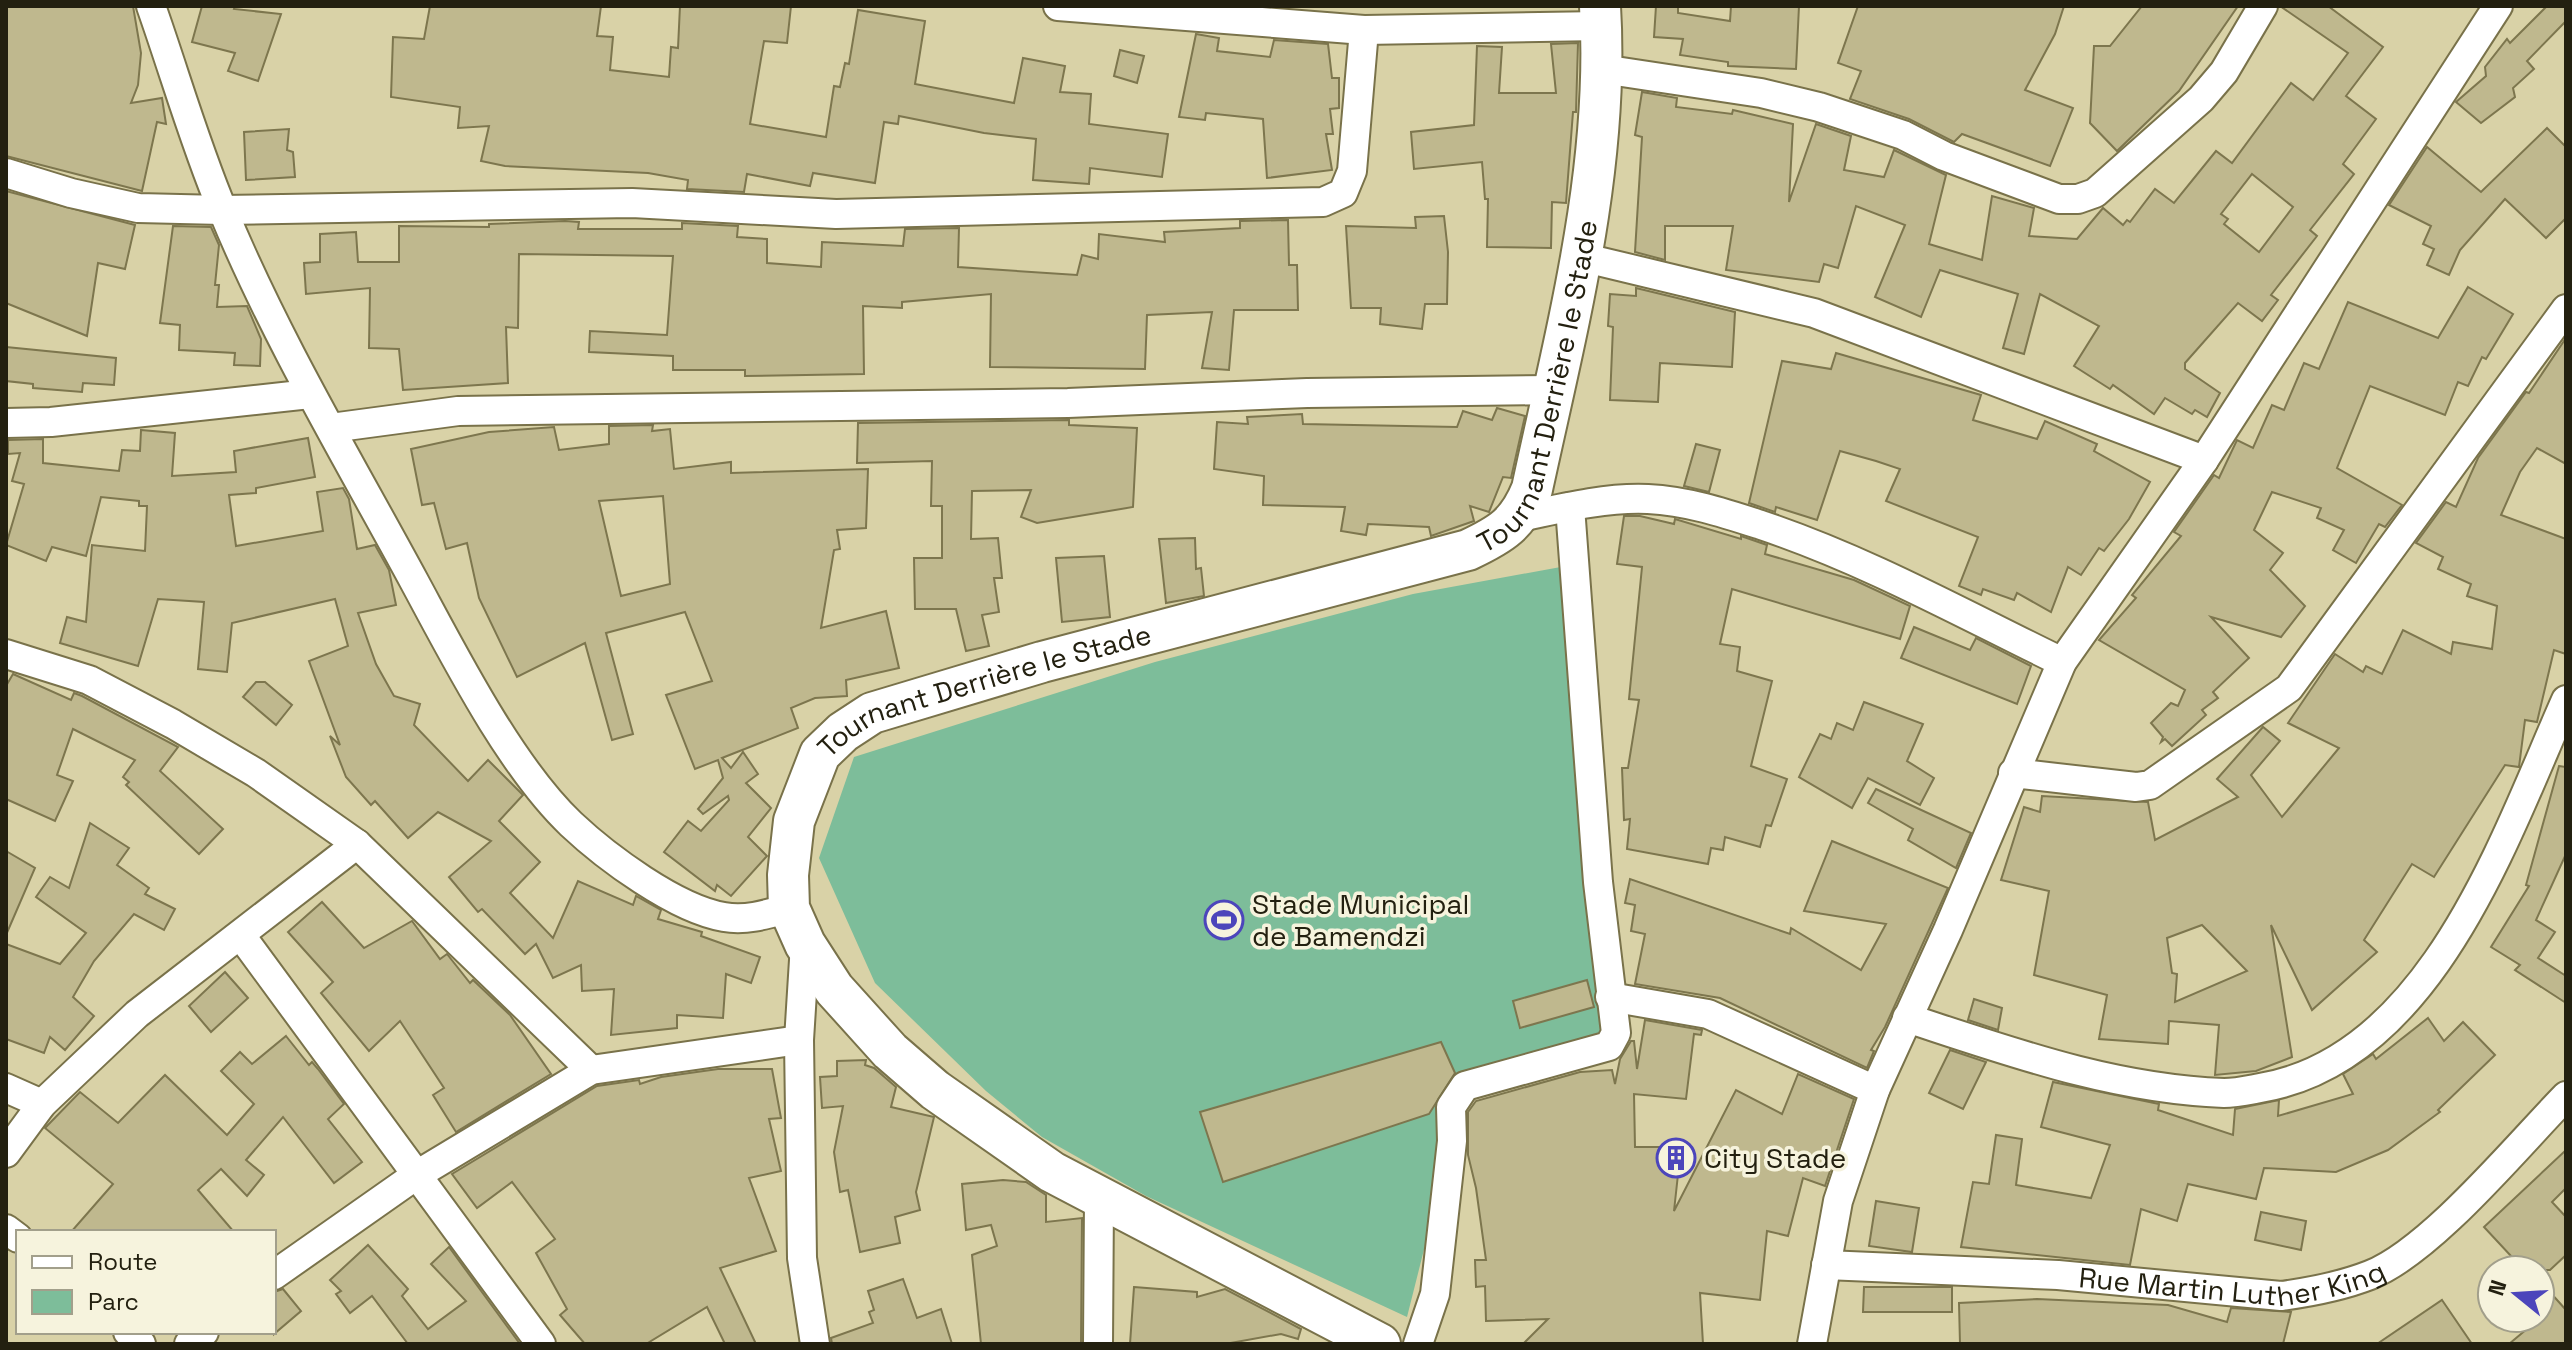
<svg xmlns="http://www.w3.org/2000/svg" width="2572" height="1350" font-family="'Space Grotesk',sans-serif">
<style>
.green{fill:#7dbd9a}
.building{fill:#bfb88e;stroke:#7d764e;stroke-width:2;fill-rule:evenodd}
.lines{fill:none;stroke-linecap:round;stroke-linejoin:round}
.street-casing{stroke:#79724a;stroke-width:32}
.secondary-casing{stroke:#79724a;stroke-width:44}
.street{stroke:#fff;stroke-width:28}
.secondary{stroke:#fff;stroke-width:40}
.labels{text-anchor:middle;stroke-width:7;stroke-linejoin:round;paint-order:stroke}
.street-label{font-size:28px;fill:#232010;stroke:#f6f3dd}
.poi-label{font-size:28px;fill:#232010;stroke:#f6f3dd;text-anchor:start}
</style>
<rect width="100%" height="100%" fill="#d9d2a7"/>
<polygon class="green" points="1577,564 1610,1036 1468,1075 1407,1317 1146,1196 1042,1137 986,1091 875,983 819,858 854,757 1155,662 1413,594"/>
<g class="building">
<polygon points="6,6 133,6 141,53 138,85 131,103 162,98 166,124 157,122 142,191 6,156"/>
<polygon points="202,6 235,6 234,9 281,14 258,81 228,71 235,53 192,42"/>
<polygon points="430,6 601,6 597,36 613,37 610,70 669,77 671,47 678,48 680,6 791,6 787,43 764,41 750,124 826,137 834,86 840,87 845,63 849,64 858,10 925,21 915,84 1014,103 1023,58 1065,66 1060,92 1091,94 1089,124 1168,134 1162,177 1090,168 1089,184 1033,180 1036,139 984,133 899,116 898,124 884,122 875,183 813,173 810,186 747,174 744,192 687,189 688,180 648,173 505,166 481,161 489,126 458,128 460,107 391,97 393,37 424,39"/>
<polygon points="1656,6 1678,6 1678,13 1730,21 1731,6 1799,6 1796,69 1728,66 1728,62 1680,55 1683,39 1654,37"/>
<polygon points="1858,6 2064,6 2055,34 2025,90 2073,108 2050,166 1962,134 1954,142 1909,119 1850,99 1861,71 1838,63"/>
<polygon points="2142,6 2238,6 2179,91 2117,151 2090,123 2094,46 2110,46"/>
<path d="M2280,6H2328L2383,47L2346,96L2376,119L2343,164L2354,174L2310,230L2317,236L2271,295L2278,300L2262,321L2238,303L2185,363V369L2220,393L2207,417L2195,410L2192,414L2165,398L2154,414L2113,385L2110,389L2074,366L2099,326L2040,294L2024,354L2003,348L2018,294L1940,270L1921,317L1875,297L1905,225L1856,206L1838,268L1824,264L1819,282L1726,270L1733,226H1665V260L1635,252L1642,137L1635,135L1642,92L1677,98L1676,107L1732,114L1733,110L1793,124L1789,202L1816,124L1851,136L1844,170L1884,177L1894,150L1946,175L1929,244L1982,260L1992,196L2034,208L2029,236L2077,239L2103,208L2123,225L2127,220L2130,222L2155,189L2174,203L2216,151L2232,163L2291,83L2313,100L2348,53ZM2252,174L2293,207L2259,252L2224,224L2228,219L2221,214Z"/>
<polygon points="2547,6 2566,6 2566,21 2527,61 2534,69 2513,88 2515,97 2481,123 2456,102 2486,76 2485,67 2507,39 2510,43"/>
<polygon points="1196,34 1219,38 1217,51 1270,57 1274,40 1328,44 1332,78 1339,78 1339,108 1330,109 1333,134 1326,134 1332,170 1267,178 1263,119 1206,113 1205,120 1179,117"/>
<polygon points="1578,43 1576,112 1573,112 1566,203 1552,202 1551,248 1487,247 1488,199 1485,199 1482,162 1414,169 1411,132 1474,125 1477,46 1502,47 1499,93 1556,93 1551,44"/>
<polygon points="1120,50 1144,56 1137,83 1114,76"/>
<polygon points="2547,128 2566,147 2566,218 2546,238 2505,199 2460,250 2449,275 2427,265 2434,249 2423,244 2431,226 2389,205 2427,147 2481,192"/>
<polygon points="289,129 287,150 293,152 295,177 246,180 244,132"/>
<polygon points="6,191 135,225 125,269 98,263 87,336 6,303"/>
<polygon points="1444,216 1448,252 1447,304 1425,304 1422,329 1380,324 1381,308 1351,308 1346,226 1416,228 1415,217"/>
<polygon points="1288,220 1289,265 1297,265 1298,310 1234,310 1229,370 1202,368 1212,312 1147,315 1145,369 990,367 991,294 902,302 902,308 863,306 864,374 745,376 745,370 673,370 673,356 589,352 590,331 667,335 673,256 519,254 518,328 506,327 508,383 403,390 399,349 369,348 370,288 306,294 304,263 320,262 320,234 356,232 358,262 399,262 399,226 489,227 489,224 565,221 579,222 578,229 682,229 682,223 738,226 737,237 767,239 767,263 821,267 822,242 903,246 905,229 959,228 958,267 1077,275 1082,255 1098,259 1099,234 1165,242 1164,232 1240,228 1240,221"/>
<polygon points="173,226 211,227 219,245 215,285 219,285 217,307 247,306 261,339 260,366 234,365 235,353 179,350 180,325 160,323"/>
<polygon points="2468,287 2513,314 2486,359 2482,357 2468,386 2458,382 2445,415 2370,386 2337,468 2402,505 2385,527 2379,524 2356,563 2333,550 2344,530 2317,518 2321,508 2272,492 2254,530 2283,553 2270,570 2305,606 2281,637 2211,617 2249,658 2213,692 2218,698 2202,710 2206,715 2172,746 2165,739 2161,742 2163,737 2151,723 2171,703 2178,706 2185,690 2099,640 2136,598 2132,595 2181,536 2174,532 2214,475 2219,478 2237,440 2253,448 2272,405 2284,410 2304,363 2319,369 2348,302 2438,338"/>
<polygon points="1636,288 1735,312 1732,367 1660,363 1658,402 1610,400 1613,327 1608,326 1610,294 1636,296"/>
<path d="M2566,338V464L2537,448L2520,472L2501,515L2566,539V654L2554,650L2537,722L2525,720L2519,767L2505,765L2434,877L2412,864L2364,940L2377,952L2312,1010L2271,925L2292,1057L2256,1071L2215,1075L2219,1025L2169,1021L2168,1044L2099,1039L2107,995L2034,975L2049,891L2001,880L2024,807L2040,812L2042,796L2148,802L2155,840L2238,797L2217,779L2263,727L2280,741L2251,775L2282,817L2339,748L2288,723L2335,654L2363,672L2366,666L2382,674L2403,630L2451,654L2453,642L2492,649L2497,606L2467,596L2471,584L2438,569L2443,557L2416,543L2446,502L2456,507L2478,458L2526,392L2529,393ZM2202,925L2247,971L2175,1002L2177,974L2172,973L2167,938Z"/>
<polygon points="6,347 116,358 114,385 83,383 82,392 33,388 33,384 6,381"/>
<polygon points="1836,353 1981,395 1973,420 2037,439 2045,421 2097,444 2094,451 2150,482 2129,519 2104,551 2099,548 2081,575 2068,567 2051,612 2017,593 2014,600 1983,589 1981,595 1959,586 1978,537 1886,501 1900,469 1876,461 1840,451 1817,520 1776,507 1775,512 1749,503 1782,361 1831,369"/>
<polygon points="1497,408 1525,416 1511,478 1503,477 1489,512 1470,506 1474,521 1431,536 1429,527 1368,524 1366,535 1341,531 1345,507 1263,505 1264,476 1214,469 1217,422 1248,424 1247,417 1302,414 1303,424 1457,427 1463,411 1492,420"/>
<polygon points="1069,420 1069,425 1137,428 1133,507 1037,523 1021,517 1031,490 972,491 971,539 998,538 1002,578 994,578 999,612 982,615 989,646 966,651 956,609 915,609 914,558 942,558 942,506 931,506 932,461 857,463 858,423"/>
<path d="M653,425L652,431L670,429L674,469L731,462V473L868,469L866,528L837,530L840,549L834,550L821,628L886,611L899,668L846,680L847,696L815,698L791,708L798,728L722,758L731,768L743,752L758,774L746,783L771,808L748,837L767,856L731,896L717,885L715,891L664,852L688,821L701,831L729,800L728,796L703,814L698,809L723,778L718,760L695,769L666,695L712,681L685,612L606,633L633,734L612,740L585,643L517,677L479,598L467,543L446,549L434,503L422,505L411,449L489,432L554,427L559,450L609,444V426ZM663,496L670,584L621,596L599,501Z"/>
<polygon points="141,430 175,433 172,476 236,472 234,451 308,438 315,477 256,488 256,493 229,495 236,546 323,531 317,492 343,488 349,499 357,549 375,545 389,570 396,605 358,613 376,664 394,696 420,704 414,725 468,781 488,760 523,795 499,821 540,862 510,893 553,938 578,881 633,905 636,896 661,910 658,919 702,932 701,936 760,957 751,983 726,974 723,1018 677,1015 677,1028 611,1035 614,989 582,991 581,965 553,978 536,944 525,954 482,909 478,912 449,877 491,841 438,812 408,838 375,801 371,805 346,777 330,736 340,745 309,661 348,646 335,599 232,623 227,672 198,669 204,602 158,599 138,666 60,643 67,617 86,622 92,545 145,551 147,506 139,506 139,501 101,497 86,556 52,547 46,561 6,545 24,484 12,481 20,453 8,454 8,440 43,439 43,463 119,471 122,450 140,451"/>
<polygon points="1696,444 1720,450 1709,492 1684,486"/>
<polygon points="1624,516 1640,516 1674,524 1675,519 1741,539 1741,536 1767,545 1765,554 1854,580 1910,606 1900,639 1732,589 1720,644 1740,647 1737,671 1772,681 1751,766 1787,779 1771,826 1766,825 1760,847 1725,837 1723,850 1711,848 1708,864 1627,849 1630,819 1624,820 1622,768 1628,768 1639,700 1629,699 1642,567 1617,564"/>
<polygon points="1195,538 1196,569 1201,568 1204,596 1166,603 1159,539"/>
<polygon points="1104,556 1110,617 1062,622 1056,558"/>
<polygon points="1914,627 1970,650 1976,638 2031,666 2017,704 1901,658"/>
<polygon points="13,674 71,700 74,693 82,696 178,747 160,771 223,829 199,854 126,785 129,782 123,777 135,760 73,729 57,775 73,781 55,821 6,799 6,686"/>
<polygon points="256,682 265,682 292,705 276,725 243,697"/>
<polygon points="1864,702 1923,724 1907,761 1934,778 1920,805 1868,778 1852,808 1799,777 1820,734 1831,739 1837,723 1853,730"/>
<polygon points="2559,766 2566,767 2566,854 2536,920 2555,932 2538,958 2566,976 2566,1003 2515,970 2520,965 2491,947 2529,886 2526,885"/>
<polygon points="1876,789 1971,833 1956,868 1908,840 1913,829 1868,803"/>
<polygon points="90,823 129,848 117,865 149,888 145,894 175,909 164,930 134,914 94,961 73,997 94,1016 65,1050 50,1037 44,1053 6,1039 6,944 60,964 86,933 36,897 50,877 69,888"/>
<polygon points="1832,841 1948,888 1885,1027 1871,1050 1874,1051 1867,1068 1720,998 1635,984 1645,934 1631,931 1635,905 1625,903 1630,879 1790,934 1791,928 1861,970 1886,924 1804,911"/>
<polygon points="6,851 35,868 6,935"/>
<polygon points="322,902 364,948 412,921 440,959 447,954 470,983 473,980 510,1015 551,1074 456,1132 433,1095 444,1088 400,1021 369,1051 321,993 333,982 288,932"/>
<polygon points="225,972 248,998 211,1032 189,1006"/>
<polygon points="1587,980 1594,1007 1520,1028 1513,1001"/>
<polygon points="1974,999 2002,1008 1998,1030 1968,1020"/>
<polygon points="2428,1018 2444,1041 2463,1022 2495,1055 2438,1110 2440,1112 2388,1150 2336,1172 2264,1168 2256,1199 2188,1184 2177,1221 2141,1209 2130,1265 1961,1247 1973,1182 1989,1184 1996,1135 2022,1139 2016,1185 2091,1198 2110,1145 2041,1127 2053,1082 2159,1104 2158,1110 2233,1135 2235,1109 2279,1100 2278,1116 2353,1094 2343,1074 2373,1054 2376,1059"/>
<polygon points="1645,1020 1702,1030 1701,1035 1694,1034 1686,1099 1634,1094 1635,1147 1681,1147 1674,1211 1736,1090 1782,1114 1798,1074 1854,1099 1825,1186 1803,1178 1788,1236 1767,1231 1760,1300 1700,1293 1703,1344 1523,1344 1548,1319 1486,1321 1485,1286 1476,1287 1475,1260 1486,1260 1476,1188 1468,1155 1468,1112 1476,1101 1580,1072 1612,1070 1615,1084 1620,1059 1631,1041 1634,1041 1637,1069"/>
<polygon points="286,1036 309,1065 312,1062 318,1069 344,1104 328,1119 362,1162 334,1183 283,1117 246,1160 264,1175 247,1196 221,1169 198,1190 234,1232 71,1232 113,1184 45,1128 80,1092 118,1123 165,1075 227,1135 254,1104 221,1071 240,1052 252,1064"/>
<polygon points="1441,1042 1455,1073 1429,1114 1223,1182 1200,1112"/>
<polygon points="1950,1050 1986,1062 1963,1109 1929,1093"/>
<polygon points="866,1060 865,1065 874,1068 896,1087 891,1107 934,1117 916,1192 920,1210 895,1217 900,1243 860,1252 848,1190 840,1192 834,1152 843,1106 822,1108 820,1077 837,1076 837,1061"/>
<polygon points="718,1069 772,1069 781,1118 769,1119 781,1171 749,1178 776,1251 720,1268 756,1344 725,1344 707,1307 646,1344 585,1344 560,1315 567,1309 536,1253 555,1239 512,1182 477,1208 452,1174 597,1086 639,1080 640,1084 661,1077"/>
<polygon points="2566,1150 2566,1188 2552,1202 2566,1217 2566,1255 2550,1270 2524,1270 2484,1227"/>
<polygon points="1003,1180 1026,1182 1046,1195 1046,1222 1082,1218 1081,1344 981,1344 972,1255 997,1246 991,1225 966,1230 962,1184"/>
<polygon points="1876,1201 1919,1208 1912,1252 1869,1246"/>
<polygon points="2261,1212 2306,1221 2301,1250 2255,1240"/>
<polygon points="368,1245 408,1289 402,1296 428,1329 466,1301 431,1264 449,1247 520,1344 408,1344 372,1296 350,1313 336,1294 341,1291 330,1280"/>
<polygon points="903,1279 917,1318 941,1309 952,1344 832,1344 831,1338 873,1323 869,1312 874,1310 868,1291"/>
<polygon points="2540,1281 2566,1310 2566,1344 2509,1344 2540,1318"/>
<polygon points="1134,1287 1197,1292 1197,1297 1225,1289 1301,1329 1298,1339 1281,1334 1225,1344 1130,1344"/>
<polygon points="1864,1287 1952,1287 1952,1312 1863,1312"/>
<polygon points="283,1289 301,1311 274,1334 274,1292"/>
<polygon points="2037,1299 2168,1305 2227,1322 2231,1308 2291,1312 2283,1344 1960,1344 1959,1303"/>
<polygon points="2442,1300 2472,1344 2377,1344"/>
</g>
<g class="lines">
<defs>
<g id="street">
<path d="M151,6C175,74 195,145 223,211C276,339 348,459 414,581C454,655 510,766 571,824C606,857 676,909 724,917C747,921 768,914 789,908"/>
<polyline points="1058,6 1364,30 1601,26"/>
<polyline points="1602,69 1761,93 1819,107 1903,135 1944,156 2059,199 2078,199 2095,193 2201,99 2224,72 2263,6"/>
<polyline points="6,173 71,193 138,208 222,210 632,203 836,214 1323,202 1343,193 1352,171 1364,30"/>
<polyline points="1581,257 1814,313 2204,460"/>
<polyline points="6,423 51,422 310,394"/>
<polyline points="331,428 458,411 1068,403 1307,393 1555,390"/>
<path d="M1521,517C1562,508 1607,497 1648,499C1688,501 1724,513 1761,525C1866,560 1963,614 2062,662"/>
<polyline points="6,654 89,680 173,724 256,773 357,844 591,1070"/>
<polyline points="2013,773 2136,787 2150,785 2289,688 2566,309"/>
<polyline points="242,937 541,1344"/>
<polyline points="805,944 799,1040 802,1258 815,1344"/>
<polyline points="1610,997 1708,1014 1875,1090"/>
<path d="M1907,1018C2011,1052 2113,1089 2224,1093C2236,1093 2249,1090 2260,1088C2431,1060 2505,837 2566,700"/>
<polyline points="6,1088 42,1104"/>
<polyline points="6,1153 42,1104 137,1014 357,844"/>
<polyline points="6,1229 18,1238"/>
<path id="s1" d="M1826,1265L2058,1275L2281,1296C2311,1292 2342,1286 2370,1275C2431,1251 2518,1145 2566,1096"/>
<polyline points="274,1275 415,1176 591,1070 799,1040"/>
<polyline points="128,1332 141,1344"/>
<polyline points="189,1344 204,1332"/>
<polyline points="1098,1344 1099,1199"/>
<polyline points="1418,1344 1435,1294 1452,1141 1451,1107 1465,1086 1609,1046 1616,1033 1598,882 1570,507"/>
<polyline points="1812,1344 1838,1201 1875,1090 1948,930 2062,662 2204,460 2498,6"/>
</g>
<g id="secondary">
<path id="s2" d="M1380,1344L1052,1172L935,1090L890,1051L834,989L805,944L789,908L788,875L794,821L820,754L843,732L872,713L1042,662L1468,550C1502,534 1518,524 1532,489C1566,331 1610,169 1600,6"/>
</g>
</defs>
<use href="#street" class="street-casing"/>
<use href="#secondary" class="secondary-casing"/>
<use href="#street" class="street"/>
<use href="#secondary" class="secondary"/>
</g>
<defs>
<symbol id="stadium-ring" viewBox="-11 -11 22 22"><circle r="9.5" fill="#f6f3dd" stroke="#4c45bb" stroke-width="1.5"/><path d="M0-5a6.5 5 0 1 0 0 10a6.5 5 0 1 0 0-10ZM-3.5-1.8h7v3.6h-7Z" fill="#4c45bb"/></symbol>
<symbol id="building-ring" viewBox="-11 -11 22 22"><circle r="9.5" fill="#f6f3dd" stroke="#4c45bb" stroke-width="1.5"/><path d="M-4-6H4V6H1V3H-1V6H-4ZM-2.5-4.3h1.7v1.8h-1.7ZM.8-4.3h1.7v1.8H.8ZM-2.5-1h1.7V.8h-1.7ZM.8-1h1.7V.8H.8Z" fill="#4c45bb"/></symbol>
</defs>
<g fill-rule="evenodd">
<use href="#stadium-ring" x="1202" y="898" width="44" height="44"/>
<use href="#building-ring" x="1654" y="1136" width="44" height="44"/>
</g>
<g class="labels">
<g class="street-label">
<text dy="10" stroke="none"><textPath href="#s2" startOffset="1782">Tournant Derrière le Stade</textPath></text>
<text dy="10" stroke="none"><textPath href="#s2" startOffset="1088">Tournant Derrière le Stade</textPath></text>
<text dy="10" stroke="none"><textPath href="#s1" startOffset="408">Rue Martin Luther King</textPath></text>
</g>
<g class="poi-label">
<text x="1252" y="914">Stade Municipal<tspan x="1252" dy="32">de Bamendzi</tspan></text>
<text x="1704" y="1168">City Stade</text>
</g>
</g>
<rect width="2572" height="1350" fill="none" stroke="#232010" stroke-width="16"/>
<rect x="16" y="1230" width="260" height="104" fill="#f6f3dd" stroke="#a29f8b" stroke-width="2"/>
<rect x="32" y="1256" width="40" height="12" fill="#ffffff" stroke="#a29f8b" stroke-width="2"/>
<text x="88" y="1270" font-size="24" fill="#232010">Route</text>
<rect x="32" y="1290" width="40" height="24" fill="#7dbd9a" stroke="#a29f8b" stroke-width="2"/>
<text x="88" y="1310" font-size="24" fill="#232010">Parc</text>
<g transform="translate(2516 1294) rotate(288)"><circle r="38" fill="#f6f3dd" stroke="#a29f8b" stroke-width="2"/>
<path d="M0-6L14 30L0 20L-14 30Z" fill="#4c45bb"/>
<text y="-12" font-size="22" font-weight="bold" text-anchor="middle" fill="#232010">N</text>
</g>
</svg>
